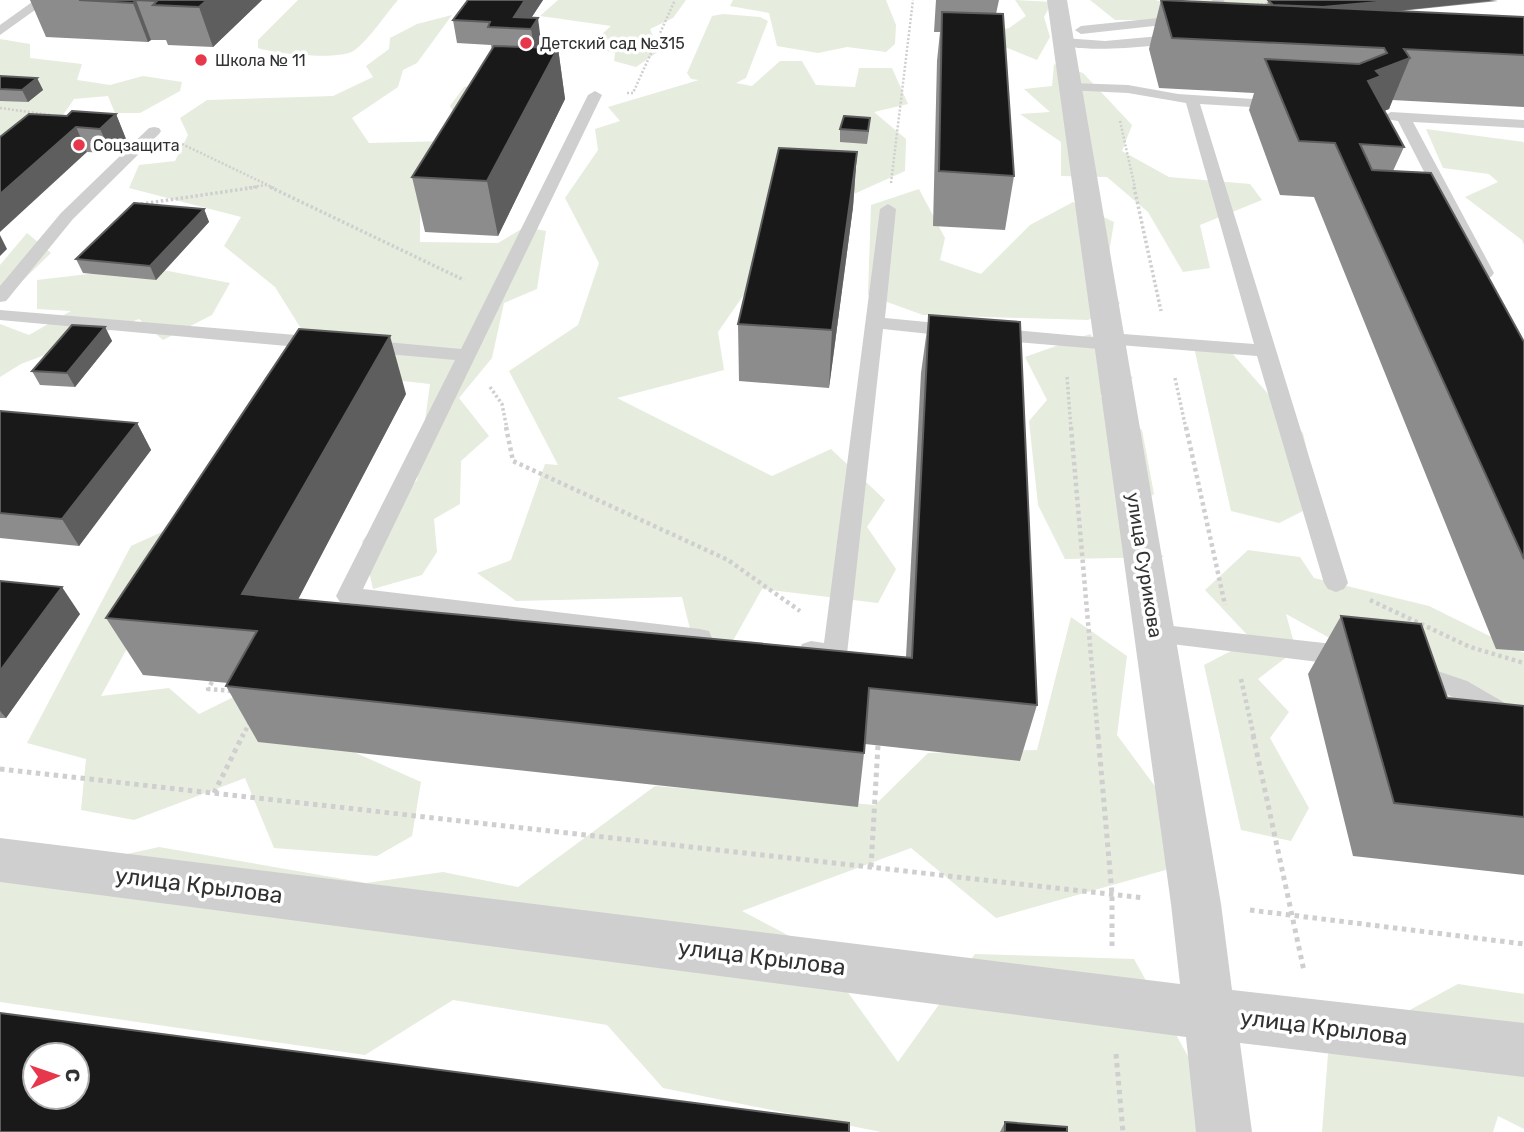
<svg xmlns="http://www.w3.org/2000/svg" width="1524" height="1132" font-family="Rubik,sans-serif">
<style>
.green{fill:#e6ecde}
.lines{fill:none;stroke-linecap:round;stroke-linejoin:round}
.path-far3{stroke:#cfcfcf;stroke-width:2.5;stroke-dasharray:2 2;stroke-linecap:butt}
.path-far2{stroke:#cfcfcf;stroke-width:3.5;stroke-dasharray:2.5 2.5;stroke-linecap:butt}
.path-far1{stroke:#cfcfcf;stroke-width:4.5;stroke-dasharray:3.5 3.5;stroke-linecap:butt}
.path{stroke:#cfcfcf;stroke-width:5;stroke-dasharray:4.5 4.5;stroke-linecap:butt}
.service{fill:#cfcfcf;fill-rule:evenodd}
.minor{fill:#cfcfcf;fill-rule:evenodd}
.wall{fill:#8c8c8c}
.shaded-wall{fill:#5e5e5e}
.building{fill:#191919;stroke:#5e5e5e;stroke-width:2;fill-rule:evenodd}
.poi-dot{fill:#e7374c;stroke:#fff;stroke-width:2.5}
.labels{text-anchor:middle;stroke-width:7;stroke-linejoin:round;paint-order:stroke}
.far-poi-label{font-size:16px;fill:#323232;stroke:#fff;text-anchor:start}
.street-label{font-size:19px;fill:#323232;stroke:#fff}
.near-street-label{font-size:23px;fill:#323232;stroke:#fff}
</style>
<rect width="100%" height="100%" fill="#fff"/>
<g class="green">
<path d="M298,0H398C384,16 371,37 355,50C340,61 276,54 258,48V40Z"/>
<polygon points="558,0 686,0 673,18 650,29 659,51 636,67 614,61 615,53 589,46 611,26 540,16"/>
<polygon points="733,0 886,0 896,25 895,44 886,52 847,47 818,53 777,46 769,13 730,6"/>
<polygon points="1015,0 1052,2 1044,17 1050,37 1037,60 1000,45 942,39 1009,28 1026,16"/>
<polygon points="1090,0 1155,0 1176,5 1195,0 1324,0 1148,20 1115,20"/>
<polygon points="723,14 760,17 768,21 746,78 736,83 752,86 780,61 802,61 816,85 855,87 859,68 892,68 908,104 874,112 906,139 905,171 854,194 769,192 745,293 718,332 724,370 617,398 772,476 831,449 885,500 867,527 896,569 878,603 762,589 725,655 696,653 682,597 516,601 477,573 511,560 545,464 558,465 509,371 578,325 599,263 565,198 598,150 595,129 620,121 608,107 699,80 691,79 687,73 712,16"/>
<polygon points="452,15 417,63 403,70 398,87 352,118 369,143 447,141 464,129 450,106 464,87 502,84 420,205 420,242 498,243 525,227 546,231 537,289 504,303 492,358 459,398 489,436 461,461 460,504 434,519 437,552 422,575 373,589 362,541 417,480 430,384 349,375 305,335 275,287 224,246 241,217 129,188 139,165 175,161 188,135 180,118 207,100 333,96 373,77 366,66 389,49 390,38 417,24"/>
<polygon points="0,39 30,44 30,58 82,64 77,80 110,85 143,76 182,82 180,91 140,113 115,113 108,96 74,99 63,115 83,117 0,145"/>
<polygon points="1054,64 1083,73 1132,125 1122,151 1169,177 1250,184 1262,200 1200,225 1210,268 1183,272 1148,212 1107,177 1061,176 1061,142 1020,114 1050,112 1024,89 1052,86"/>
<polygon points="1426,129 1524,142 1524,245 1522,240 1465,197 1498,182 1489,174 1443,168"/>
<polygon points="919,189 945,238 940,260 981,274 1030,225 1073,202 1114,222 1106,272 1120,304 1088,320 923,315 868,295 871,205"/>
<polygon points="27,233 51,253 17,286 8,299 0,300 0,265"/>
<polygon points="148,267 230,283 212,315 163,340 139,319 21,364 0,377 0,324 29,335 71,311 37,309 37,280"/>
<polygon points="1090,334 1133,378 1100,396 1142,430 1154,494 1122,519 1164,557 1065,559 1038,505 1029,421 1047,400 1025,357"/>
<polygon points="1193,343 1223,343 1303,433 1319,503 1279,523 1231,511"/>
<polygon points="186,521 143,619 101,696 169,688 199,714 274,677 318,736 421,782 412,836 377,856 274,848 245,778 134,820 81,810 86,759 27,743 131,546"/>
<polygon points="1248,550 1300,557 1314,578 1429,606 1524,653 1524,716 1463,718 1418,659 1386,669 1286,614 1296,650 1258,679 1289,712 1270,738 1309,808 1291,841 1241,830 1204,665 1252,640 1205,590"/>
<polygon points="1071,617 1127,656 1117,735 1208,858 996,918 911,848 742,911 818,951 898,1062 975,954 1134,959 1230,1132 881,1132 663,1088 607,1025 453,1000 365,1055 0,1002 0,882 159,847 366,883 443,872 518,887 655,786 875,805 928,753 1037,750"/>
<polygon points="1458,984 1524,994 1524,1129 1498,1116 1493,1132 1322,1132 1328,1054"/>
</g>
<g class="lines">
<g class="path-far3">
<polyline points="1253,5 1272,3"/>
<polyline points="627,93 633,93 675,0"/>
<polyline points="0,108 51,115"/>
<polyline points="1120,121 1135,188"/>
<polyline points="182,144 274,188"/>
<polyline points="891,183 913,0"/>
<polyline points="245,188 267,185"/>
</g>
<g class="path-far2">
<polyline points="270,187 464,280"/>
<polyline points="1134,187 1161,311"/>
<polyline points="141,204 257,187"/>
<polyline points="1067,377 1071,429"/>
<polyline points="1175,378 1186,429"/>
<polyline points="490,387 502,404 507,429"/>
</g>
<g class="path-far1">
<polyline points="506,427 513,461 728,560 800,611"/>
<polyline points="1071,427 1098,737"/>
<polyline points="1186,427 1225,605"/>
<polyline points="1370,600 1470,647 1524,663"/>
<polyline points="1241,679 1254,737"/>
<polyline points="212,682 208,689 232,691"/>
<polyline points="242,737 250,722"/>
</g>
<g class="path">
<polyline points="1098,735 1112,894 1112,947"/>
<polyline points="1253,735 1304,971"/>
<polyline points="0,769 1144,898"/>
<polyline points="214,793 243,735"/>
<polyline points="871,867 878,745"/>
<polyline points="1250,910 1524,944"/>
<polyline points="1116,1054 1123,1132"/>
</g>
<g class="service">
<polygon points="35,0 49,0 0,35 0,25"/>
<polygon points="1212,0 1224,0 1229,15 1227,18 1081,34 1075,30 1081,26 1216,12"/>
<path d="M1182,34L1187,35V41C1165,46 1072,55 1056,42L1063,38L1105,41Z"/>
<polygon points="1070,83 1128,85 1178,94 1283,101 1290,105 1283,109 1200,104 1348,583 1344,589 1336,592 1328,589 1324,583 1257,356 1119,345 1111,350 992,340 983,334 992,328 1102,338 1110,333 1254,344 1186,103 1128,93 1065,90 1065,84"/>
<polygon points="595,91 602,95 363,589 700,629 709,631 712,638 709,645 700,647 340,602 336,596 455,360 365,352 356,346 365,340 461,349 588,95"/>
<polygon points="1391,112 1524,120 1524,128 1413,122 1494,273 1491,277 1479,277 1476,273 1398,121 1386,119 1384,116"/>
<polygon points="154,127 159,128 161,131 159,134 73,219 6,301 0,302 0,286 61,213 149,128"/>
<path d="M888,204L896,209L885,318L958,325L967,331L958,337L883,329L847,654L844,661C830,665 815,662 802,658L799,651L802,644L811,641L824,643L880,209Z"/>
<polygon points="0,310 320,337 329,343 320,349 0,320"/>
<polygon points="1155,624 1351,646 1360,649 1363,656 1360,663 1351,666 1155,642 1147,640 1143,633 1147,626"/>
<polygon points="1414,663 1467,681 1524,714 1524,738 1449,695 1405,680 1402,673 1405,666"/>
</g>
<polygon class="minor" points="1047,0 1067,0 1221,904 1232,990 1524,1023 1524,1077 1240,1043 1252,1132 1196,1132 1186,1037 0,882 0,838 1180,984 1171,904"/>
</g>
<g class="wall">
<polygon points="30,0 262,0 213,47 168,45 166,40 151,40 148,42 46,37"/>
<polygon points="468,0 543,0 531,18 541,41 538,47 558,48 565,99 498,236 425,232 412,177 492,50 491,45 457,43 453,20"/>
<polygon points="936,0 999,0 996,14 1014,176 1005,230 933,226 937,61 940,32 934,32"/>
<polygon points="1161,0 1267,5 1268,0 1498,1 1400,11 1524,17 1524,107 1392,100 1389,109 1384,111 1404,147 1393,171 1524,342 1524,651 1496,649 1314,197 1280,195 1249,110 1254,93 1159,88 1149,49"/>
<polygon points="0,76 37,78 43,90 28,102 0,101"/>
<polygon points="116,114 126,139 111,153 87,152 67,116"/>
<polygon points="840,129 869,131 867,144 840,142"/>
<polygon points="857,152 853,207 829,388 739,381 738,324"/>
<polygon points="204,209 209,222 156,280 83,273 76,259"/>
<polygon points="929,315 1037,705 1020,761 865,744 858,807 258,742 226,686 228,683 143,675 106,618 406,394 298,599 906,657 921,373"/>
<polygon points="105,327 112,341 75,387 40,385 32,371"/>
<polygon points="0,411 137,423 151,450 79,546 0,538"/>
<polygon points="0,581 80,614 6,718 0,718"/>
<polygon points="1341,616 1447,698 1524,706 1524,875 1353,856 1308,674"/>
<polygon points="1005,1122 1067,1132 1000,1132"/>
</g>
<g class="shaded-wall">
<polygon points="136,0 151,40 148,42 133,3"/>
<polygon points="207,0 262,0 213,47 199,7"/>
<polygon points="525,0 543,0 524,29 514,17"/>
<polygon points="1399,0 1498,0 1322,19 1326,7"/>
<polygon points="538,18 541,41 535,52 531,29"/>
<polygon points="558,48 565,99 498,236 487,181"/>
<polygon points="1410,58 1389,109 1364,119 1368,81 1376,71"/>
<polygon points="37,78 43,90 28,102 22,90"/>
<polygon points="116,114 126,139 111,153 100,129"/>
<polygon points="76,127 87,152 0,232 0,194"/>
<polygon points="857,152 853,207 829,388 832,330"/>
<polygon points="204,209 209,222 156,280 150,266"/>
<polygon points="0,235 7,249 0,256"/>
<polygon points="105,327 112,341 75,387 67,373"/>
<polygon points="390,336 406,394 271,651 242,594"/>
<polygon points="137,423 151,450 79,546 62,519"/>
<polygon points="62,587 80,614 6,718 0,711 0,671"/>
</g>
<g class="building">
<polygon points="79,0 207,0 199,7 153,5 157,1 136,0 133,3"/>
<polygon points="468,0 525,0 514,17 538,18 531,29 488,27 490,22 453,20"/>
<polygon points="1161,0 1524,17 1524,55 1404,49 1410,58 1376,71 1381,76 1368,81 1404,147 1360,144 1372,170 1431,173 1524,342 1524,559 1335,143 1299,141 1265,59 1359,64 1387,53 1384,48 1172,38"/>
<polygon points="1268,0 1399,0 1323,7 1273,5"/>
<polygon points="942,12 1003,14 1014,176 939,171"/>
<polygon points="494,46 558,48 487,181 412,177"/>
<polygon points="0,76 37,78 22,90 0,89"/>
<polygon points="72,111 116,114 100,129 76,127 0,194 0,137 29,114 67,116"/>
<polygon points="844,116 870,118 868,131 840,129"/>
<polygon points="779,148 857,152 832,330 738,324"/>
<polygon points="134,203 204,209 150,266 76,259"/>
<polygon points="929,315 1020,322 1037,705 869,688 864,753 226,686 257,631 106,618 299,329 390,336 242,594 912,658"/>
<polygon points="72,325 105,327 67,373 32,371"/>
<polygon points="0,411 137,423 62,519 0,513"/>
<polygon points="0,581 62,587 0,671"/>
<polygon points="1341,616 1421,624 1447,698 1524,706 1524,817 1394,803"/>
<path d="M0,1013L849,1123V1132H0ZM35,1055H77V1097H35Z"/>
<polygon points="1005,1122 1067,1127 1067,1132 1005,1132"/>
</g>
<g class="poi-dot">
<circle cx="526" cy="43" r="7"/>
<circle cx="201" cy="60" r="7"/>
<circle cx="79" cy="145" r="7"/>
</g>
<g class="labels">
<g class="far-poi-label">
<text x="540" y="49">Детский сад №315</text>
<text x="215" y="66">Школа № 11</text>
<text x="93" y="151">Соцзащита</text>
</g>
<g class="street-label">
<text transform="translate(1145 565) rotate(81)" y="7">улица Сурикова</text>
</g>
<g class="near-street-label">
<text transform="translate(199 885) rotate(7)" y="8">улица Крылова</text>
<text transform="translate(762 957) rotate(7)" y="8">улица Крылова</text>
<text transform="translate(1324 1027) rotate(7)" y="8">улица Крылова</text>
</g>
</g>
<g transform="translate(56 1076) rotate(88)"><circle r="33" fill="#ffffff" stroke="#adadad" stroke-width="2"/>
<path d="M0-5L12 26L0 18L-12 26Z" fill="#e7374c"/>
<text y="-10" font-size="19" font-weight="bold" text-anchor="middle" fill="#323232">С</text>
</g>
</svg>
